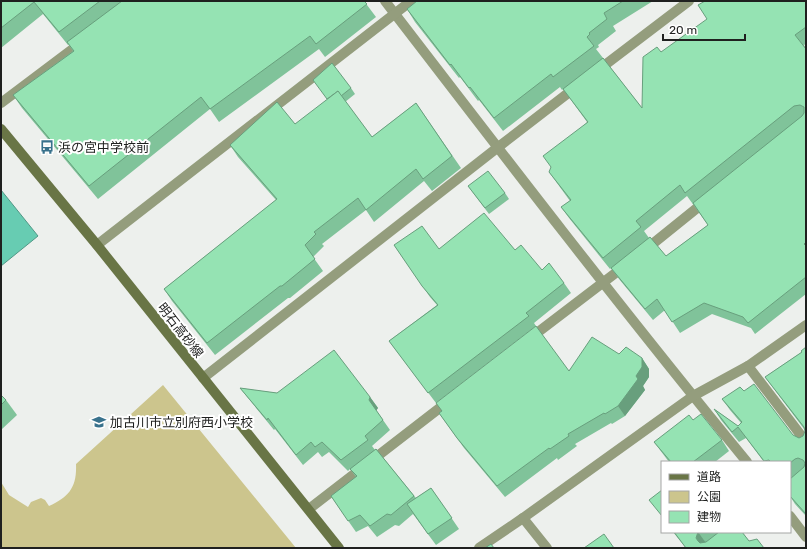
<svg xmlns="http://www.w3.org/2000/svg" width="807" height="549" font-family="Rubik,'Noto Sans JP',sans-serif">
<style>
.green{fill:#ccc58d}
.water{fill:#67ccb2;stroke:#519886}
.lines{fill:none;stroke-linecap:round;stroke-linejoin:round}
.minor{stroke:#949d7d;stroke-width:10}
.secondary{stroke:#697546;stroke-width:10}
.wall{fill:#80c39a;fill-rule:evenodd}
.shaded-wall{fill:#689f7d}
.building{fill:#95e3b3;stroke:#689f7d}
.labels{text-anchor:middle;stroke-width:4;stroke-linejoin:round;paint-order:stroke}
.poi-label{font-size:13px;fill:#1f201f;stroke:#fff;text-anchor:start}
.street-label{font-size:13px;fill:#1f201f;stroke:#fff}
</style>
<rect width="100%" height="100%" fill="#edf0ed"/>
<path class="green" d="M163,385L296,548H1V482L9,495L28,507L31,502L41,498L45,500L49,506C69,497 77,487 76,464Z"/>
<polygon class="water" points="1,190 38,236 1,266"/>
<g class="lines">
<g class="minor">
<path d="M385,1C504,156 623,311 747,462"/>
<polyline points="597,71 689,1"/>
<polyline points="1,103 82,42"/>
<polyline points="97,245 411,1"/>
<polyline points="645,250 707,200"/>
<polyline points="529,339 626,265"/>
<polyline points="748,366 806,442"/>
<polyline points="203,378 497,148 576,87"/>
<polyline points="309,509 450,400"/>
<polyline points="790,516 806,537"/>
<polyline points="523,518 547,548"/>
<polyline points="479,548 523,518 693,396 748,366 806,325"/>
</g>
<polyline class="secondary" points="1,129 97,245 339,548"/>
</g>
<g class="wall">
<polygon points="1,1 364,1 376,17 325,57 319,49 219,122 210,109 98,199 22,108 13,95 73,51 68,44 68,45 43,14 1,48"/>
<path d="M417,1H653L613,26L616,31L598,45L599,47L596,49L603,58L642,108L661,52L806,1V44L804,45L806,49V294L755,334L751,328L712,314L680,333L665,310L653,320L619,279L611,268L610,269L569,218L561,207L570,201L549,172L587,122L563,89L562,90L560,87L503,131L479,100L478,101L460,77L459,78L415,22L407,9ZM687,196L708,225L666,256L649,238L644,231Z"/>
<polygon points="351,88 355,94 345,102 372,137 416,103 461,168 432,191 424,181 374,222 366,210 322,244 324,246 313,257 323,271 290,298 288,298 215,355 172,301 164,289 276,200 238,157 230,145 295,124"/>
<polygon points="468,186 505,193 509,199 489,214"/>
<polygon points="394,245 439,249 515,250 542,270 564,283 571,293 534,323 536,326 436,403 389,341 437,305 430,297"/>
<polygon points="806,347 806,516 795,504 790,496 790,462 764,462 746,438 739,442 721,420 714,409 738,426 741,423 730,410 722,399 744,391 793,435 799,438 803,436 805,431 804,429 765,377 802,352"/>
<polygon points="619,354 642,358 649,369 649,377 643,386 645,390 625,416 612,424 611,423 575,444 577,446 558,460 557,458 505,497 464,448 439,413 441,411"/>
<polygon points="240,388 277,393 370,397 378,408 376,410 390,430 372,446 375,450 376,449 416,498 431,488 459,529 436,545 413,514 399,526 395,525 377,537 368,526 356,532 331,496 356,477 350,469 348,471 329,452 322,457 318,452 303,465 275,429 274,430 248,398"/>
<polygon points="1,395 6,400 17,415 1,430"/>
<polygon points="693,420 722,440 729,451 715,462 669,462 654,442"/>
<polygon points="673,532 742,532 749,541 764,548 686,548"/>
</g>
<g class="shaded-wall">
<polygon points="642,358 649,369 649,377 643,386 645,390 625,416 618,406 636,376"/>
<polygon points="370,397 378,408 376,411 369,400"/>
<polygon points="698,532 706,543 704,548 698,541 696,538"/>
</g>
<g class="building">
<polygon points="1,1 100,1 59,32 34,2 1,28"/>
<polygon points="122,1 364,1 367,4 316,44 310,36 210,109 201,97 89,186 13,95 74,51 67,42"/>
<polygon points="417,1 623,1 604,13 607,19 589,33 590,34 587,37 594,46 553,77 551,74 494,118 470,87 469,88 451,64 450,65 407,9"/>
<polygon points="705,1 806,1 806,27 795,35 806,49 806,242 804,244 806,246 806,277 748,323 743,317 704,303 672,322 657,299 645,309 611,268 650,237 666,256 708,225 693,203 802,116 804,113 804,107 800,105 794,106 685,193 680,185 636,221 641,227 603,258 561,207 571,200 549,172 551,167 543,156 588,122 563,89 603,58 642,108 643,57 657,47 661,52 707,19 698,5"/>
<polygon points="332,63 351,88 341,96 338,91 327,99 313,80"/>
<polygon points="338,91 372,137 416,103 452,156 423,179 416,169 366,210 358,198 314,232 316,234 305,245 315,259 282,286 280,286 207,343 164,289 277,199 230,145 277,102 295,124"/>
<polygon points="488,171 505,193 485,208 468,186"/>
<polygon points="484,213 515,250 521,245 542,270 549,263 564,283 526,313 529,316 428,393 389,341 438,305 422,286 394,245 422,226 439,249"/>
<polygon points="536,326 569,371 592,337 619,354 626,347 642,358 642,367 636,376 638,379 618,406 605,414 604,413 568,434 569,436 550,449 549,448 497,486 457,438 439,413 442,411 436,403"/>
<polygon points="806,347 806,514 790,496 790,479 804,467 805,463 803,460 798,458 795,459 790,463 790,462 771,462 769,460 764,461 738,427 732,432 714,409 738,426 742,422 722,399 740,387 744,391 754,384 793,435 799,438 803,436 805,431 804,427 765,377 802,352 801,351"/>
<polygon points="334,350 370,397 369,400 383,420 365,436 368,440 341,460 322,442 315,447 311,442 296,455 268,418 267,420 240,388 277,393"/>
<polygon points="1,395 6,400 1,405"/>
<polygon points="701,414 722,440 693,462 671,462 654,442 689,415 693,420"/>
<polygon points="376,449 414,496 391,515 387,514 370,526 360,515 348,521 331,496 357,476 350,469"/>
<polygon points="431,488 452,518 428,534 407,504"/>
<polygon points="662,490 662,516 649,500"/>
<polygon points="674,532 698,532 696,538 698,541 700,543 706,542 719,532 742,532 749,541 757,539 764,548 686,548"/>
<polygon points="604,534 614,548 584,548"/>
<polygon points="491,544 494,548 485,548"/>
</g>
<defs>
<symbol id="bus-bare" viewBox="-9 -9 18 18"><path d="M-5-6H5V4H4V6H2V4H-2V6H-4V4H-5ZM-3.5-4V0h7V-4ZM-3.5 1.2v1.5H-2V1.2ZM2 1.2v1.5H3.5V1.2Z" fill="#39728c" stroke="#fff" stroke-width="2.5" paint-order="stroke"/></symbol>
<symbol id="school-bare" viewBox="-9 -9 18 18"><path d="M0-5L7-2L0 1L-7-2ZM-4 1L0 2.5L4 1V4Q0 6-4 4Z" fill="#39728c" stroke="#fff" stroke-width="2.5" paint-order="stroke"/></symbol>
</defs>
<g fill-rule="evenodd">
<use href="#bus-bare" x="37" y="137" width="20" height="20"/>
<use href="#school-bare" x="89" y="412" width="20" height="20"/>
</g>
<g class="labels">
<g class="poi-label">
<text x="58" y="152">浜の宮中学校前</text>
<text x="110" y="427">加古川市立別府西小学校</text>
</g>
<g class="street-label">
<text transform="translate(181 330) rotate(52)" y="5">明石高砂線</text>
</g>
</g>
<rect width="807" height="549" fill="none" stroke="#1f201f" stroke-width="4"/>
<rect x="661" y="461" width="130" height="72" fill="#ffffff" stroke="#a5a6a5"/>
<rect x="669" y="474" width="20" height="6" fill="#697546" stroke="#a5a6a5"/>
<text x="697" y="481" font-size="12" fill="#1f201f">道路</text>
<rect x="669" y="491" width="20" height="12" fill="#ccc58d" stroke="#a5a6a5"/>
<text x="697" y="501" font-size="12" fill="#1f201f">公園</text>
<rect x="669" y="511" width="20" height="12" fill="#95e3b3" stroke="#a5a6a5"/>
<text x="697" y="521" font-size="12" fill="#1f201f">建物</text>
<path d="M663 34v6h82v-6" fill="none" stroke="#1f201f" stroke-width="2"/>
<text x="669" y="34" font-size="12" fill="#1f201f" stroke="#ffffff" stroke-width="3" paint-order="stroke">20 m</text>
</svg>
